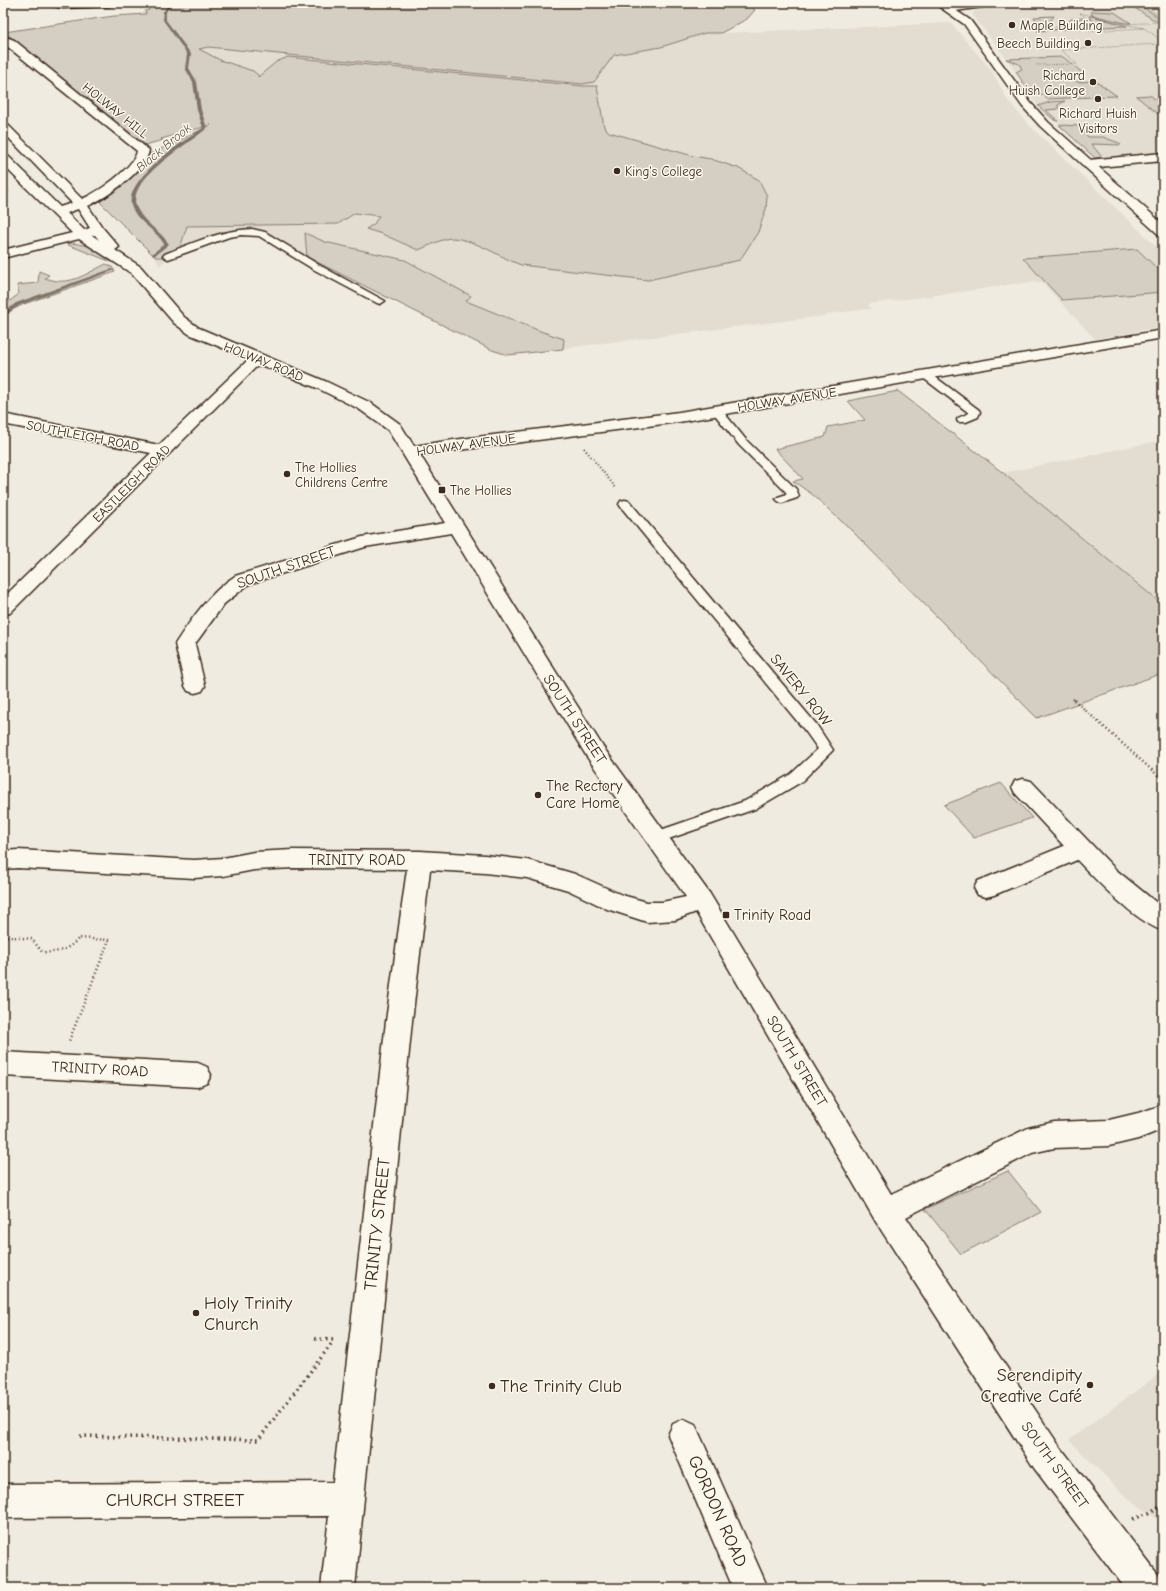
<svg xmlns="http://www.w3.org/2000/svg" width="1166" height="1591" font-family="'Comic Neue',sans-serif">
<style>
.built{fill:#e2dcd1}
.green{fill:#d5cec3;stroke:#887c70}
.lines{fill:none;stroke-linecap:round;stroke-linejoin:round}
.stream{fill:#7f7367;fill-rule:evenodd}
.service-casing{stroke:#3b2a1e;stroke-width:3}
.minor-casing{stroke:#3b2a1e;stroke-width:3}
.secondary-casing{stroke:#3b2a1e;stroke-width:3}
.path-far4{stroke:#3b2a1e;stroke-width:1;stroke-dasharray:0.5 1.5;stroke-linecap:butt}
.path-far3{stroke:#3b2a1e;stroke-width:1.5;stroke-dasharray:0.5 2;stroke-linecap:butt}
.path-far2{stroke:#3b2a1e;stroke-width:2;stroke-dasharray:1 2.5;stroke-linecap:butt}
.path-far1{stroke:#3b2a1e;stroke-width:2.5;stroke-dasharray:1 3;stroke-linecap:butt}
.path{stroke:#3b2a1e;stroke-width:3.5;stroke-dasharray:1.5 4;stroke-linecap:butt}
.service{fill:#fbf7ec;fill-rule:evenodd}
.minor{fill:#fbf7ec;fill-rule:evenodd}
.secondary{fill:#fbf7ec;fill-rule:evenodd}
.poi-dot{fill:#3b2a1e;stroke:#fbf7ec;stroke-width:1.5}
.labels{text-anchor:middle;stroke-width:3;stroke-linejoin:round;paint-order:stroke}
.far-poi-label{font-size:13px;fill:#3b2a1e;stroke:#fbf7ec;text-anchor:start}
.far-street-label{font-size:13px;fill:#3b2a1e;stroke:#fbf7ec}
.far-water-label{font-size:13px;font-style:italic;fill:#635448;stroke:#fbf7ec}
.street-label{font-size:15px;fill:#3b2a1e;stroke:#fbf7ec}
.poi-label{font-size:15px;fill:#3b2a1e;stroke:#fbf7ec;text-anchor:start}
.near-street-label{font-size:18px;fill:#3b2a1e;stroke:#fbf7ec}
.near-poi-label{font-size:18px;fill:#3b2a1e;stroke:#fbf7ec;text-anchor:start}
</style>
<rect width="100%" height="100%" fill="#f0ebe0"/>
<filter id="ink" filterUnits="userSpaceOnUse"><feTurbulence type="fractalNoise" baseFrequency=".025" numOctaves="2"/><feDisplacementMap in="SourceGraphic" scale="8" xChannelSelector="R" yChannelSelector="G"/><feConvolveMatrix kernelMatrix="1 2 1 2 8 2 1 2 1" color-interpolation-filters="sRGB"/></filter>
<g filter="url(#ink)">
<g class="built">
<polygon points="181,3 746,3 755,10 747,19 722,33 951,23 992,71 1008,101 1028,124 1163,253 1163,327 1095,339 1042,282 1013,284 983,289 868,304 871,309 834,313 824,316 508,355 492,350 385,297 307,257 259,229 243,230 180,248 159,266 155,256 107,209 216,124 194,65 145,11"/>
<polygon points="1006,3 1163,3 1163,153 1095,158 1038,106 1008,61 972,14 976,10"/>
<polygon points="1163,440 1163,605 1002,473"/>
<polygon points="1163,1371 1163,1523 1124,1495 1069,1440"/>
</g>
<g class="green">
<path d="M146,3H746L755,10L747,19L721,33H705L661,47L614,55L594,82L582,84L208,47L199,49L220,60L253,71L258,75V77L276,62L288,57L583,86H597L604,127L609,132L693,156L711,159L738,168L759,180L767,196L766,209L758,232L740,260L648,280L521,265C501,258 465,233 445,239C436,242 427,247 418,250L382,234L366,229L374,224L379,216L355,213L338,224L187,226L180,248L162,257H155L100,202L124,183L148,155L211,125L161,139L163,140L145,145L45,66L11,37L4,32L114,16L146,14L145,11L149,10Z"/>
<polygon points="1100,3 1136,3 1163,20 1156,21 1128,4"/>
<polygon points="1091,11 1114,12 1131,23 1125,23 1092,15"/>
<polygon points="1054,16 1046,26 1040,27 1034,17"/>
<polygon points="1090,16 1092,16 1127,26 1103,27 1089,18"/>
<polygon points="1083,18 1093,27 1038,31 1036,30 1068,24 1071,19"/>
<polygon points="1063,57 1084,74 1067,75 1077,82 1096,81 1117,96 1047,99 1043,95 1029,91 1016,72 1022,69 1019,64 1006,59"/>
<polygon points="1150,95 1163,105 1163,118 1136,96"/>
<polygon points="1065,101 1058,105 1058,109 1046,110 1058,121 1054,120 1038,106 1050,102"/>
<polygon points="1059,125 1080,126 1088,137 1103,137 1119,143 1121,145 1091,144 1102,157 1095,158"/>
<polygon points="305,233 325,242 405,260 471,296 466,301 540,331 564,339 563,349 508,355 492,350 307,257"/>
<polygon points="72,243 89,246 114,263 66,244"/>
<polygon points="1137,249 1163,274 1163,292 1062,300 1023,258"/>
<path d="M106,264L112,267L115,272L24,304L12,310L3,318V306L19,294L17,285L38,283L39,271L49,275L45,278C70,287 83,275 106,264Z"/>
<polygon points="898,391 1002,472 1163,605 1163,673 1037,718 852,531 813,495 793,481 803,479 775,449 825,437 828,427 865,420 848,401"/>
<polygon points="1001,783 1032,818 974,838 944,805"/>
<polygon points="1008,1171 1041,1212 961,1254 925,1209"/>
</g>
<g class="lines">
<g class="stream">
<path d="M169,3H173L166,12V20L191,54L189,68L197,82L201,110L207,128C190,144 121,181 138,210C145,224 161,231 169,244L154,256L152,255V254L164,244C156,230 140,224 133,210C118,182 184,141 203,128L197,110L193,82L185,68L187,54L163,20V12Z"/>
<polygon points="111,269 115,270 20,305 3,317 3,313 16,303"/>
</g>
<defs>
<g id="service">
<path d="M252,229L265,232L319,265L385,301L380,304L377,303L313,269L259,236L241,235L229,237L171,258L168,259L163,256L165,254C193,243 221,230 252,229Z"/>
<polygon points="926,372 930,373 979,410 980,412 978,417 966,422 958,422 957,420 958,418 969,413 922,377 921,375"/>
<polygon points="717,408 721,409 747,441 796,489 799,496 797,498 782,503 778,501 776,499 778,497 787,494 786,492 739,445 712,411"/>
<polygon points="625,500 629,501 816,724 833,750 801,782 755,809 657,843 652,841 649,837 652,833 745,801 791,774 818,749 806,732 621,507 619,504 621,501"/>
</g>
<g id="minor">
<polygon points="46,3 115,3 110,6 63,8 48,5"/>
<polygon points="135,3 145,3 146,4 141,7"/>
<polygon points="970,3 994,3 989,6 949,12 944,9 949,6"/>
<path d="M3,36L14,40L149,150C147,170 106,198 88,206L102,227L119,247L115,250L141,267L184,317L199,328L327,382L371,403L400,424L414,446L453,440L679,412L1163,330V338L679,422L420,455L603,747L710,894L891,1194L1028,1128L1054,1122L1109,1120L1138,1113L1163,1105V1129L1138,1139L1109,1146L1054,1148L1032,1153L906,1217L1058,1444L1159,1576L1163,1588H1125L1034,1468L876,1222L696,912L675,920L647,922L607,909L568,890L527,878L485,873L430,870L412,1021L355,1588H321L329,1516L3,1518V1484L333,1482L386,1021L407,869L293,868L254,870L223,876L194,878L18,868L3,869V851L18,850L194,860L223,858L254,852L293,850L420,851L485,855L527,860L575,874L622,895L647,902H662L686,897L587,757L451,533L365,547L249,584L224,604L195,644L205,686L202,691L195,693L188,691L185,686L175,644C192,618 209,593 235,576L362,537L445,523L388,430L359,409L317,388L261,365L255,368L10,613L3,615V598L151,453L3,424V414L159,445L249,359L189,334L174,323L131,273L79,239L3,258V250L72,233L3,165V154L7,155L60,207L72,203L3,132V123L7,124L82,199C97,193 134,168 137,151L3,43ZM78,209L90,228L84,230L67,213ZM92,235H95L99,240Z"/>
<polygon points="1163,153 1163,161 1088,168 1084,167 1082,164 1084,161 1088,160"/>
<path d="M1023,779L1031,781L1115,869L1163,908V931C1135,921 1098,882 1077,860L994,895L986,897L978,895L974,888L978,881L1064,846L1015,793L1012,787L1015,781Z"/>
<polygon points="3,1052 198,1063 207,1067 211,1075 207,1083 198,1087 3,1076"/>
<polygon points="684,1419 695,1424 768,1588 733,1588 668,1435 673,1424"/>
</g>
<polygon id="secondary" points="934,3 945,3 970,20 1030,102 1048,122 1163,224 1163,235 1158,234 1040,126 1022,106 964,24"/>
</defs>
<use href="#service" class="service-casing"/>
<use href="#minor" class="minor-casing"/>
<use href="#secondary" class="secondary-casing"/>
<g class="path-far4">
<polyline points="1140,3 1163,18"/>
<polyline points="1080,13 1125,24 1163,22"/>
<polyline points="1080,13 1101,30"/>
<polyline points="1128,25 1144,28 1163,41 1157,44"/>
<polyline points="1087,31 1144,28"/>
<polyline points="1036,65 1077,64 1061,50 1157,44 1163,48"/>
</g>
<polyline class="path-far3" points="3,192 9,191"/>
<g class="path-far2">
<polyline points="584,448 616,488"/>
<polyline points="1073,699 1075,701"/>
</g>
<g class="path-far1">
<polyline points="1074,700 1163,780"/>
<path d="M3,936L32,939L42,952C58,953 68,950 79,938L109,940L69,1041"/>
</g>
<g class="path">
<polyline points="315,1339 334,1340"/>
<polyline points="80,1436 258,1440 333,1342"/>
<polyline points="1133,1519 1149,1513 1163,1504"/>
</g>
<use href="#service" class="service"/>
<use href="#minor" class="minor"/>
<use href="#secondary" class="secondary"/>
</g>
</g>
<g class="poi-dot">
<circle cx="1012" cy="25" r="4"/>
<circle cx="1088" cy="43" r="4"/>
<circle cx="1093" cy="82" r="4"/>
<circle cx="1098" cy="99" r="4"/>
<circle cx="617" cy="171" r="4"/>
<circle cx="287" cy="474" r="4"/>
<rect x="438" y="486" width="8" height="8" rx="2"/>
<circle cx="538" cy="795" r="4"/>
<rect x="722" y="911" width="8" height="8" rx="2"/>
<circle cx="196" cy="1313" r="4"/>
<circle cx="1090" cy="1385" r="4"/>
<circle cx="492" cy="1386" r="4"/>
</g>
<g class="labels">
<g class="far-poi-label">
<text x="1020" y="30">Maple Building</text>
<text x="1080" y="48" text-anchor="end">Beech Building</text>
<text x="1085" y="80" text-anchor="end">Richard<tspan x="1085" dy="15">Huish College</tspan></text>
<text x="1098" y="118" text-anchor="middle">Richard Huish<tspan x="1098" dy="15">Visitors</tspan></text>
<text x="625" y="176">King's College</text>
<text x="295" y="472">The Hollies<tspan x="295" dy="15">Childrens Centre</tspan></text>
<text x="450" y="495">The Hollies</text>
</g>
<g class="far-street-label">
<text transform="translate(116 110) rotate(39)" y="5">HOLWAY HILL</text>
<text transform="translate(264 361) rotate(22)" y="5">HOLWAY ROAD</text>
<text transform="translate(787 399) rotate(-9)" y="5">HOLWAY AVENUE</text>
<text transform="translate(83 435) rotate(11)" y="5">SOUTHLEIGH ROAD</text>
<text transform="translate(466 444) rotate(-8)" y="5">HOLWAY AVENUE</text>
<text transform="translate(131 483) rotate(-45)" y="5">EASTLEIGH ROAD</text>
</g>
<g class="far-water-label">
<text transform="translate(163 147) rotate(-40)" y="5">Black Brook</text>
</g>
<g class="street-label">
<text transform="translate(286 567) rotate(-19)" y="5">SOUTH STREET</text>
<text transform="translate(801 690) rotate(51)" y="5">SAVERY ROW</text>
<text transform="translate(575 719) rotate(57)" y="5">SOUTH STREET</text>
<text x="357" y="865">TRINITY ROAD</text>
<text transform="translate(797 1061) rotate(59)" y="5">SOUTH STREET</text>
<text transform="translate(100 1069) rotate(3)" y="5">TRINITY ROAD</text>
<text transform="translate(1055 1465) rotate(54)" y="5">SOUTH STREET</text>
</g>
<g class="poi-label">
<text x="546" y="791">The Rectory<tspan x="546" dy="17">Care Home</tspan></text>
<text x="734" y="920">Trinity Road</text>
</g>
<g class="near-street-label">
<text transform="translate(377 1224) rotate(-84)" y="6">TRINITY STREET</text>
<text x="175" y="1506">CHURCH STREET</text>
<text transform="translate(718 1511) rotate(66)" y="6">GORDON ROAD</text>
</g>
<g class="near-poi-label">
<text x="204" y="1309">Holy Trinity<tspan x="204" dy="21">Church</tspan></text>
<text x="1082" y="1381" text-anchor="end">Serendipity<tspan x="1082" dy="21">Creative Café</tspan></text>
<text x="500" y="1392">The Trinity Club</text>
</g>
</g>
<rect width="1166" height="1591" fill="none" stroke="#fbf7ec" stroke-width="16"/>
<rect x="8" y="8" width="1150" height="1575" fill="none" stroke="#3b2a1e" stroke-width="1.5" filter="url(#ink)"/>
</svg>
